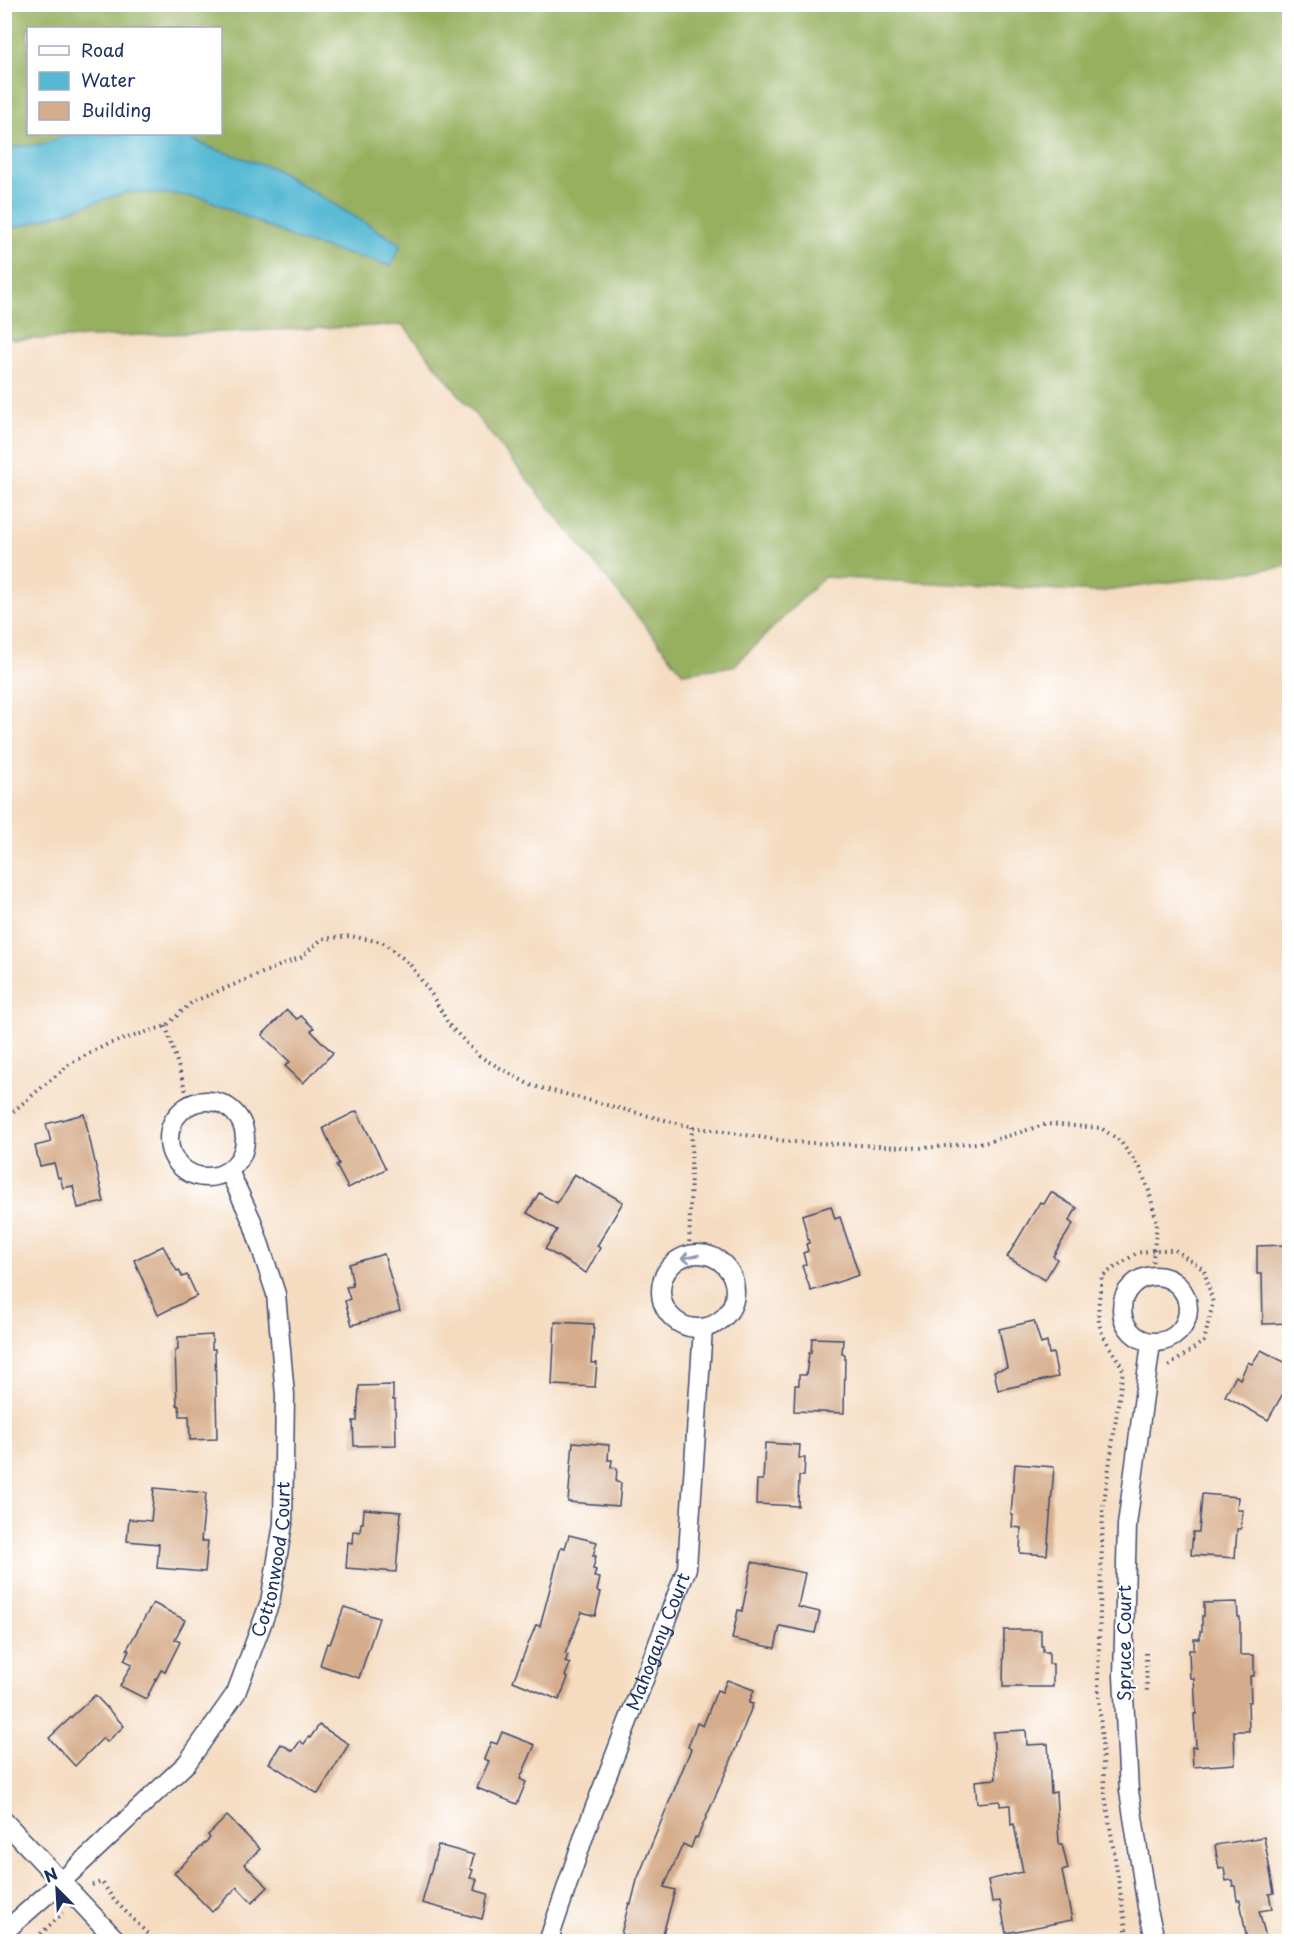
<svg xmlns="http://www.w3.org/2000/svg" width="1294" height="1946" font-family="'Playpen Sans',sans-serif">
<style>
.forest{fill:#97b061;stroke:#597060;stroke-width:1.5;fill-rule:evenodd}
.water{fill:#56b9d4;stroke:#387499;stroke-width:1.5}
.building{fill:#d6ad8c}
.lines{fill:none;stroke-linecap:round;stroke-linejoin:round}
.minor-casing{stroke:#3c496d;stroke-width:21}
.path{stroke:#3c496d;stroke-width:4;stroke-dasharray:1.5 4.5;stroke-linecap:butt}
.minor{stroke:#fff;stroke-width:18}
.oneway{stroke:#8d97ae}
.labels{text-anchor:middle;stroke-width:4.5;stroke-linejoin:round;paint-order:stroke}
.street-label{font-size:18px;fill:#1b2f5e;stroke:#fff}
</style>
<rect width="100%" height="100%" fill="#fff"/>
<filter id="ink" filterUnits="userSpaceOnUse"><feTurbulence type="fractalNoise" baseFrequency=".0167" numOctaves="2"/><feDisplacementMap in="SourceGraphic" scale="12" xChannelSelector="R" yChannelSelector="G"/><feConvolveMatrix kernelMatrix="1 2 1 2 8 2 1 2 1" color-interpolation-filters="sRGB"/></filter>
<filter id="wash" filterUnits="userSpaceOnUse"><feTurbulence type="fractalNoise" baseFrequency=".008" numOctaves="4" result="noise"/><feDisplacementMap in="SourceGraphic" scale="24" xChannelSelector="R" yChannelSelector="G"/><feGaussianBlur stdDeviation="1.35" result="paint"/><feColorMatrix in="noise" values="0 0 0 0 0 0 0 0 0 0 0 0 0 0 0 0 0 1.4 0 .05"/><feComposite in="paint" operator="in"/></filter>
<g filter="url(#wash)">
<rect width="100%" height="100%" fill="#f5dcc1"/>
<path class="forest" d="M5,5H1289V566L1098,592L824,577L734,666L683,673L403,325L13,340L5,334ZM28,28H220V134H28Z"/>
<polygon class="water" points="69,134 182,134 209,147 273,168 401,244 391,266 300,241 206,199 172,194 128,192 28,224 5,229 5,148 43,144"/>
<g id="blocks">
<g class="building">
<polygon points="287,1010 297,1019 301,1016 314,1028 311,1031 333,1053 303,1083 285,1066 290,1062 262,1035"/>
<polygon points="357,1111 386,1169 348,1188 336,1165 339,1164 323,1128"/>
<polygon points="84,1114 104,1202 78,1208 73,1186 63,1188 60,1177 58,1178 54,1163 40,1166 35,1146 51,1142 46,1124"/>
<polygon points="574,1174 623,1202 597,1246 600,1248 586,1273 545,1249 557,1230 527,1213 539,1193 557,1203"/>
<polygon points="1051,1192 1077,1208 1069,1221 1073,1224 1053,1256 1057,1259 1045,1280 1007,1257 1040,1202 1044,1204"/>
<polygon points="831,1206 835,1219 840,1217 859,1275 811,1291 802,1266 806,1264 803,1253 808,1251 806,1244 809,1243 802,1215"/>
<polygon points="1290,1245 1290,1323 1263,1324 1262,1274 1257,1274 1257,1246"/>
<polygon points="163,1246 177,1271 179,1270 182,1277 187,1275 197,1296 158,1315 134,1260"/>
<polygon points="384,1254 400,1311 352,1325 345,1301 350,1299 346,1287 353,1286 349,1264"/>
<polygon points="1034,1321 1041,1344 1047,1342 1049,1354 1053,1353 1058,1377 998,1390 994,1371 1007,1368 999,1329"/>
<polygon points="555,1322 594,1324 591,1363 597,1363 595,1387 552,1385"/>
<polygon points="212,1335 212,1349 215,1349 217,1439 190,1440 189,1416 180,1416 179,1406 177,1405 175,1351 178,1350 178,1337"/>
<polygon points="812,1338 843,1339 842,1354 845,1355 844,1413 794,1411 795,1385 799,1385 799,1375 806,1375 809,1353 811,1353"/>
<polygon points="1261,1350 1290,1365 1290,1381 1268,1420 1225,1396 1236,1376 1240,1379 1248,1362 1252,1364"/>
<polygon points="393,1385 393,1400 395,1400 396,1445 354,1446 353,1421 357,1421 359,1386"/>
<polygon points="573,1442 609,1445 608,1460 612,1460 611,1467 617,1468 616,1482 621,1483 619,1506 568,1502"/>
<polygon points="765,1443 800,1445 799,1458 805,1458 804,1476 799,1476 798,1506 756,1504 757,1480 763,1480"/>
<polygon points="1015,1464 1054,1467 1047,1555 1020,1553 1021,1528 1012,1527 1013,1515 1011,1515"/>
<polygon points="154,1488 206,1493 201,1541 208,1541 205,1572 157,1568 159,1544 127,1541 129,1519 151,1521"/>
<polygon points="1202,1494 1238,1497 1237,1510 1243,1510 1241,1529 1237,1529 1235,1558 1191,1555 1193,1532 1199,1532"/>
<polygon points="364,1509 401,1512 396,1572 346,1568 348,1542 352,1543 353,1531 360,1532 361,1523 363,1523"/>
<polygon points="569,1535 597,1542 593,1556 596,1556 593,1569 596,1570 594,1577 600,1578 597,1591 601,1592 595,1616 582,1612 565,1654 568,1655 565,1662 570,1664 565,1676 568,1678 559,1700 513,1681 536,1625 540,1626 561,1547 565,1548"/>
<polygon points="752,1562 805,1573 798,1607 820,1612 815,1633 780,1626 775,1648 732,1639 738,1610 742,1611"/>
<polygon points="1237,1602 1238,1617 1240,1617 1240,1655 1254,1655 1254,1676 1250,1676 1251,1702 1248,1702 1249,1731 1234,1731 1235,1764 1193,1767 1192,1747 1196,1747 1194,1714 1196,1714 1194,1678 1190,1678 1189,1650 1194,1650 1194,1639 1200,1639 1200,1631 1202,1631 1202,1616 1204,1616 1204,1603"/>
<polygon points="153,1603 185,1620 175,1639 180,1642 165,1672 161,1670 146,1699 120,1686 132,1664 124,1660 129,1650 127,1649"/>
<polygon points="344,1607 379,1618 359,1678 320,1665 327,1643 330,1644"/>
<polygon points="1004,1630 1041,1630 1041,1646 1043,1646 1043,1652 1049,1652 1049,1664 1053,1664 1053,1687 1003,1687"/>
<polygon points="727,1680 754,1690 749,1703 753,1704 730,1763 697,1838 695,1837 691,1848 683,1844 664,1887 675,1890 661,1941 626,1941 628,1936 621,1934 629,1903 631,1904 637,1880 691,1749 688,1747 697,1723 703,1726 717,1690 722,1692"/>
<polygon points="95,1695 124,1726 107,1742 103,1738 75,1766 49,1738"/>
<polygon points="319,1725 349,1744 318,1794 269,1763 281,1744 293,1751 300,1741 304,1744 309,1737 310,1738"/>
<polygon points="1026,1730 1027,1745 1048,1744 1051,1793 1056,1792 1059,1844 1062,1844 1068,1869 1062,1871 1072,1920 1006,1933 1000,1901 992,1902 988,1880 1023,1872 1014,1824 1011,1825 1010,1805 1000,1806 1000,1801 977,1803 975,1781 996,1779 993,1732"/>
<polygon points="502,1732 535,1745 520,1779 526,1782 517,1804 477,1788 489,1761 484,1759 491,1742 497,1744"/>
<polygon points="227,1816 260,1849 244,1864 268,1887 252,1903 237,1887 212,1912 174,1873 210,1838 208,1835"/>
<polygon points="1264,1837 1274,1893 1269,1894 1272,1909 1259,1911 1267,1941 1247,1941 1240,1900 1237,1900 1235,1886 1233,1886 1232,1880 1226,1881 1224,1868 1219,1869 1215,1845"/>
<polygon points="438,1845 474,1855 470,1869 473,1870 470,1878 477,1879 474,1890 488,1894 482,1919 422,1903"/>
</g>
</g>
</g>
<g filter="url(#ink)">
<use href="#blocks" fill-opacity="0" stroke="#3c496d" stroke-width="1.5"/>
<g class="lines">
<defs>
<g id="minor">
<circle cx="207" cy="1139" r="38"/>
<circle cx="698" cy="1291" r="37"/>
<circle cx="1155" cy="1309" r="33"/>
<polyline points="1151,1343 1127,1525 1123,1676 1129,1791 1147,1907 1156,1942"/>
<polyline points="4,1821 118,1942"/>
<path id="s1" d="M4,1932L61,1882L187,1763L236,1693L270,1602L283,1524L285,1395L276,1294L252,1221L229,1171"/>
<path id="s2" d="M548,1942L585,1833L687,1568L703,1328"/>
</g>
</defs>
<use href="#minor" class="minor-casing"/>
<g class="path">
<polyline points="166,1026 190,1105"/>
<polyline points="4,1119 71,1063 108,1044 166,1026 192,1002 301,957 322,939 350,936 382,942 409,963 432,995 449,1025 479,1056 530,1085 630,1111 692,1127 792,1142 924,1148 988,1142 1047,1124 1101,1128 1120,1141 1140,1168 1149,1191 1157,1223 1151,1276"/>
<polyline points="689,1254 692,1127"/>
<polyline points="1146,1653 1147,1694"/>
<polyline points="92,1885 102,1882 114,1900 156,1942"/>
<polyline points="32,1942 63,1913"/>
<path d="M1128,1942L1105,1794L1098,1680L1103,1509L1123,1370C1118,1358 1110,1349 1104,1337C1094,1319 1100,1295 1102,1276L1137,1253L1154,1250H1175L1204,1270L1213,1303L1204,1341L1169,1366"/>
</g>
<use href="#minor" class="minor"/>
</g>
<defs><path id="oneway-shaft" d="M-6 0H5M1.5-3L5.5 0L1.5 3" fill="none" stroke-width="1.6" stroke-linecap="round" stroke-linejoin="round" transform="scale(1.5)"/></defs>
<use class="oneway" href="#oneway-shaft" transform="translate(690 1257) rotate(167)"/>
</g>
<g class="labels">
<g class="street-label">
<text dy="6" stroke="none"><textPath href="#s1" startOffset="474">Cottonwood Court</textPath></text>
<text dy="6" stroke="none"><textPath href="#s2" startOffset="320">Mahogany Court</textPath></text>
<text transform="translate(1125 1643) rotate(-90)" y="6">Spruce Court</text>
</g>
</g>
<rect width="1294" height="1946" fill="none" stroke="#fff" stroke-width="24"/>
<rect x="27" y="27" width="195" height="108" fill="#ffffff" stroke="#a4acbf" stroke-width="1.5"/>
<rect x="39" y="46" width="30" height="9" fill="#ffffff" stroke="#a4acbf" stroke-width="1.5"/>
<text x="81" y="57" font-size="18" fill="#1b2f5e">Road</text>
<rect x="39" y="72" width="30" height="18" fill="#56b9d4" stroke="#a4acbf" stroke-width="1.5"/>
<text x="81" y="87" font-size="18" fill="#1b2f5e">Water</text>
<rect x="39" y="102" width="30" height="18" fill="#d6ad8c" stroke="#a4acbf" stroke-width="1.5"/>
<text x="81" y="117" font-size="18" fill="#1b2f5e">Building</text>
<g transform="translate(57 1889) rotate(336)" stroke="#ffffff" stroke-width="4.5" paint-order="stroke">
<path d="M0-4.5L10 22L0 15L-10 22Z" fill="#1b2f5e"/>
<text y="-9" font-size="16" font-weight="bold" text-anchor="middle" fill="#1b2f5e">N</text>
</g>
</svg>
